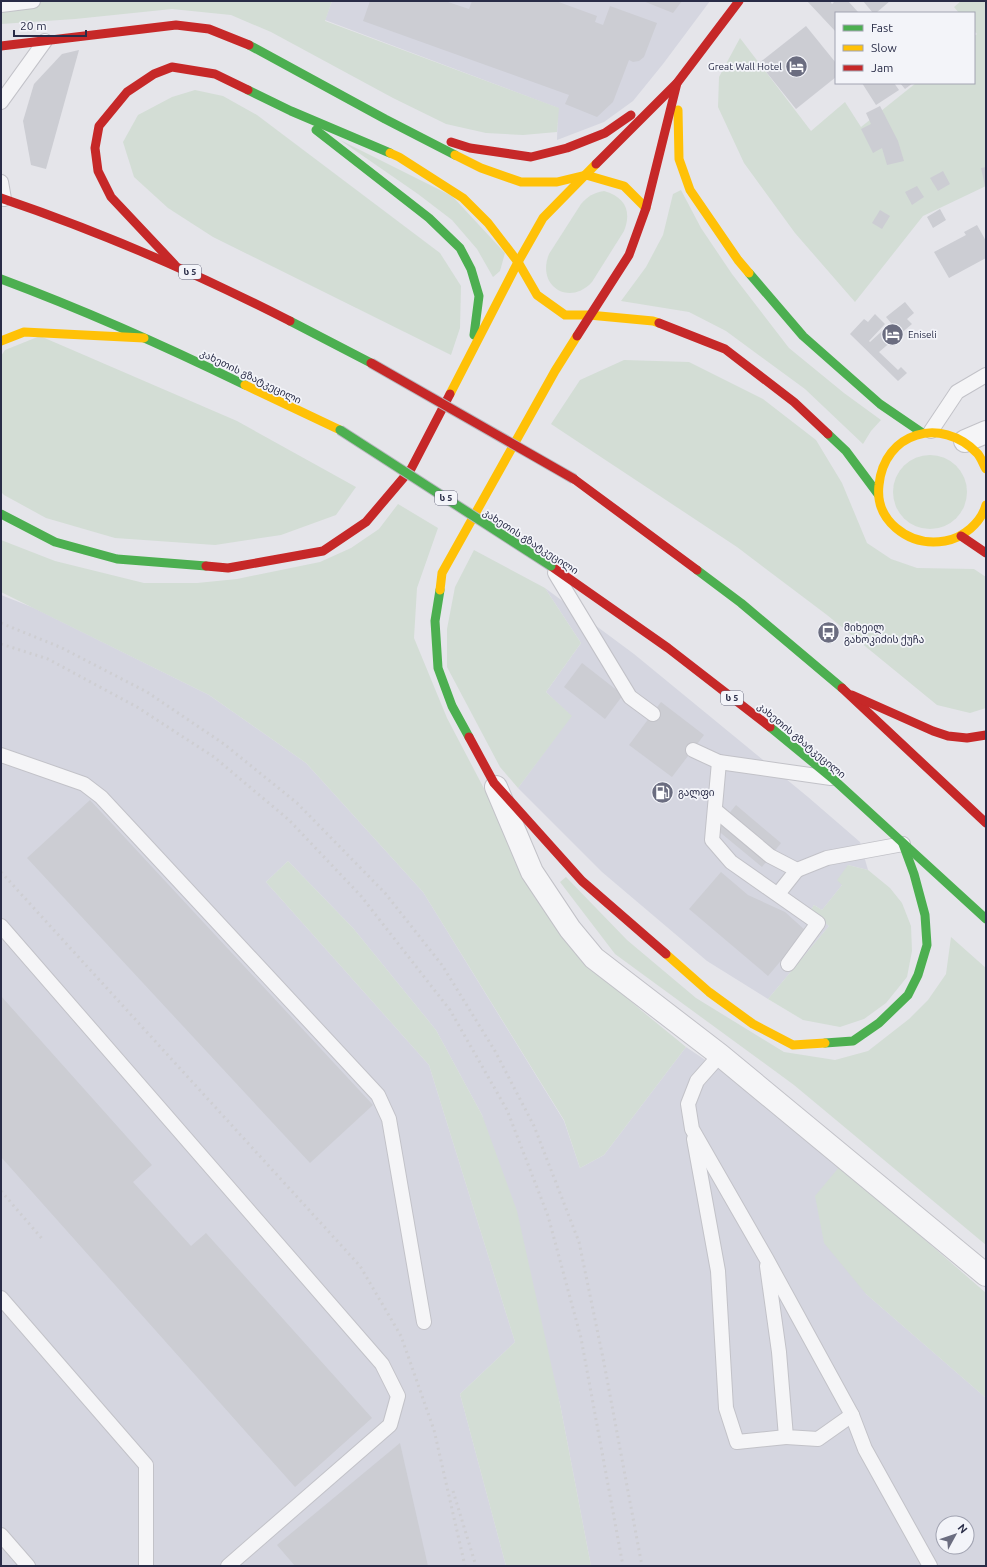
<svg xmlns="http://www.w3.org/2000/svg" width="987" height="1567" font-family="Ubuntu,'Noto Sans Georgian',sans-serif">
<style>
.built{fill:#d5d6e0;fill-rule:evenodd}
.green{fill:#d3ddd5}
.building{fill:#cccdd3}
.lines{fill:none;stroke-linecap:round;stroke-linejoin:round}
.lane-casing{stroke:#c2c2c8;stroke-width:16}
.street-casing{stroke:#c2c2c8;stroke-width:24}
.lane{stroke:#f5f5f7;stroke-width:14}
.street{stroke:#f5f5f7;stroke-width:22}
.fast{stroke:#4caf50;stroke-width:9}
.slow{stroke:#ffc107;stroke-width:9}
.jam{stroke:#c62828;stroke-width:9}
.rail{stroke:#ceced2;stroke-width:3;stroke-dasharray:2 4;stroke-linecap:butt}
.fast-bridge-casing{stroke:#b7b8bf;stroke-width:11;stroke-linecap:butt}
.jam-bridge-casing{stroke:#b7b8bf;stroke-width:11;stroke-linecap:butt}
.fast-bridge{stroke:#4caf50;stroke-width:9}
.jam-bridge{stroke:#c62828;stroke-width:9}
.labels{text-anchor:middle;stroke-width:3.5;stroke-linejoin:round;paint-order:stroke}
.shield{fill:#f3f4f9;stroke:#66687c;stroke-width:1}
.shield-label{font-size:9px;font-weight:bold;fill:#292c47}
.poi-label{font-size:10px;fill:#292c47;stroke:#f3f4f9;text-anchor:start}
.street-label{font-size:10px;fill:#292c47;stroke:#f3f4f9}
</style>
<rect width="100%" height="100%" fill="#e5e5ea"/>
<g class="built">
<polygon points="332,1 710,1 663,64 633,101 604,122 557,140 558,108 325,20"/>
<polygon points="545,588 634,654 808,797 860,842 868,870 848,865 842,885 822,910 814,905 810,911 829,926 768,999 707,961 602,872 518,788 571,716 546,692 581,643"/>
<path d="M1,595L34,608L209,695L306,763L423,892L564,1121L580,1168L604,1155L686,1047L741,1084L840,1166L866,1294L986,1398V1566H591L560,1404L482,1115L436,1030L353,928L288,861L266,882L429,1065L515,1342L460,1394L506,1566H1ZM943,1523H967V1547H943Z"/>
</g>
<g class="green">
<polygon points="1,1 332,1 325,21 559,108 557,132 523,135 486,133 446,124 393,98 271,32 231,15 172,9 75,19 1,24"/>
<polygon points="961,1 986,1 986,186 923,216 855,302 795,233 744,163 718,107 719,77 740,38 811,131 845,102 861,127 916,83 974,83 974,36 977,34 974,31 974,13 959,13 954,7"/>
<polygon points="195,90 223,96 257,115 440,253 461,286 460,328 451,355 213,237 168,208 134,177 123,142 138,115 172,97"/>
<polygon points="340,140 452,196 505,253 500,271 493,277 477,249 452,220 418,194"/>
<polygon points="681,190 701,228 732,274 789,348 844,393 881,420 871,431 863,444 805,389 726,331 689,312 621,301 646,267 663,235 673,194"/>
<path d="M604,191C625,197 632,211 624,231L592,282C569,307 536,286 549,254L581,204C588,196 593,193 604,191Z"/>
<polygon points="40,336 237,421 356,487 336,515 281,535 215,545 115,538 46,518 4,495 1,492 1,356 5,350"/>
<polygon points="624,360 689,362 763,399 816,440 842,483 867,543 891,559 917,568 974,569 986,577 986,708 970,713 937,705 827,615 737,547 551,424 580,380"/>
<circle cx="930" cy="492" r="37"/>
<polygon points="398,504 438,528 417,588 414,638 447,718 490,800 535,898 585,961 642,1011 686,1047 604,1155 580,1168 564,1120 423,892 306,763 209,695 1,592 1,540 55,561 144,583 197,583 237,579 320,562 351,548 379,529"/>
<polygon points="474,550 545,588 581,643 546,692 572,716 518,788 500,767 447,667 447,629 455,587"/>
<polygon points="288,861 353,928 436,1030 482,1115 517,1211 560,1404 591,1566 506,1566 460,1394 515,1342 429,1065 266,882"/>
<polygon points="848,865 868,870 890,888 902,903 911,926 912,951 907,977 886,1003 864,1019 840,1027 803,1020 768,999 829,926 810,911 814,905 822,910 842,885 837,880"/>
<polygon points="566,877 627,940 696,998 784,1052 835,1060 868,1051 909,1019 928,1000 946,974 951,937 986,968 986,1245 794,1085 615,954 560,882"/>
<polygon points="840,1166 986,1293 986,1398 866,1294 824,1243 815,1196"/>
</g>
<g class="building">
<polygon points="370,1 445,1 469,9 472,1 556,1 597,16 595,22 603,25 610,6 657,23 644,57 639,61 633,62 629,60 613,102 597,117 565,104 569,95 363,21"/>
<polygon points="643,1 682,1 673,13"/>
<polygon points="807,1 830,1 832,4 835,1 848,1 858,12 857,13 836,13 836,32"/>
<polygon points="863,1 890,1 876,13 873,13"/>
<polygon points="806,26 836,63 836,77 796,109 759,63"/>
<polygon points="79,50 46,169 31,165 23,121 34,84 62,54"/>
<polygon points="862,83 894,83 899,90 876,105"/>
<polygon points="900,83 913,83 905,89"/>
<polygon points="880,106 898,141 904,161 887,165 882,148 873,153 861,129 871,124 866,113"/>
<polygon points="986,167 986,185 985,186 981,168"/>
<polygon points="943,171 950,184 938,191 930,178"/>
<polygon points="917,186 924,197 912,205 905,192"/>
<polygon points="940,209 946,220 933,228 927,217"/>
<polygon points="880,210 890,216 882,229 872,223"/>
<polygon points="977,225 986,241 986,258 949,278 934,252 966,235 964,232"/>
<polygon points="905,302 914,313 907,319 912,324 879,352 898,370 901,367 907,373 898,381 850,334 864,319 868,322 875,314 885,324 869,341 870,342 891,323 886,317"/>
<polygon points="582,663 623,695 605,719 564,687"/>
<polygon points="661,702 704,735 672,777 629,745"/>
<polygon points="90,800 373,1105 310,1163 27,858"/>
<polygon points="736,805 781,843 762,867 716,829"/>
<polygon points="721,872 748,895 785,912 806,931 768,976 689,909"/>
<polygon points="1,996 152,1165 133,1182 191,1246 206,1233 372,1418 295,1487 1,1157"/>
<polygon points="400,1443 428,1566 295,1566 277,1545"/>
</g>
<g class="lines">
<defs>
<g id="lane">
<polyline points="1,5 33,1"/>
<polyline points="1,102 45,41"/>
<polyline points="1,182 4,199"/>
<polyline points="931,431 957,392 986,375"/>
<polyline points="555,573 630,697 653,714"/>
<polyline points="693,750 719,762 831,778"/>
<polyline points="1,755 84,784 101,797 378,1095 389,1119 424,1322"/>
<polyline points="719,762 712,840 731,862 818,923 788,964"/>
<polyline points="715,810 770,856 797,870 827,858 903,844"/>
<polyline points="778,894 797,870"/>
<polyline points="1,926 382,1364 398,1396 390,1425 228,1566"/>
<polyline points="720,1055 697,1081 688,1104 692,1129 766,1258 852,1415 865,1449 930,1566"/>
<polyline points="694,1139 718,1271 726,1408 737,1442 786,1437"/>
<polyline points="767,1266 779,1352 786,1437 818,1439 852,1415"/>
<polyline points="1,1298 146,1465 146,1566"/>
<polyline points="1,1535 28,1566"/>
</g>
<g id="street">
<polyline points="965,441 986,432"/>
<polyline points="496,787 532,872 570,929 594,958 720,1055 986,1275"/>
</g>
</defs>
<use href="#lane" class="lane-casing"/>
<use href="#street" class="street-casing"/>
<use href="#lane" class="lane"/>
<use href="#street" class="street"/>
<g class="fast">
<polyline points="249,45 385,119 455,155"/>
<polyline points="248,90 291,111 390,153"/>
<polyline points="316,130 429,218 460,248 471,269 479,296 474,335"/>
<polyline points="749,273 803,336 880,404 921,432"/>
<path d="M1,279C84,310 165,346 245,385"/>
<polyline points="290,321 371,363"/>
<polyline points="828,434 846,451 878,494"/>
<polyline points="1,514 55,542 117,559 206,566"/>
<polyline points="697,570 741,603 842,688"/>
<polyline points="440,590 435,621 438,668 452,706 469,737"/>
<polyline points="770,727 832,778 986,919"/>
<polyline points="825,1043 853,1041 879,1023 908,995 918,975 927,945 925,915 914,874 903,844"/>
</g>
<g class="slow">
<polyline points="678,110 679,159 690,190 738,260 749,273"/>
<polyline points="390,153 399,157 463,198 488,223 518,262 537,295 565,315 589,315 653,321 659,323"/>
<polyline points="455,155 481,168 521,182 557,182 586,175 624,186 646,208"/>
<polyline points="1,341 24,332 144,338"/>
<polyline points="245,385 340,430"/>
<polyline points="450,394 518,262 543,218 596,164"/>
<path d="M986,469C983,464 981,457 977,453C941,416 884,432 879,485C877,502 883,517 896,528C910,540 927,544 945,541C963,538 981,523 986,505"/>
<polyline points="440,590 442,573 555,371 577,336"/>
<polyline points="666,954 709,992 753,1024 793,1045 825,1043"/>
</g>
<g class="jam">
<polyline points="1,46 176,25 209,29 249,45"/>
<polyline points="451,142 470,148 531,157 567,148 605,133 631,115"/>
<polyline points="596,164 677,83 739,1"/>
<path d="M1,198C101,232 196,273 290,321"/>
<polyline points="175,265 111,197 98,171 95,148 99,126 127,92 154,74 172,67 215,74 248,90"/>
<polyline points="659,323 725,349 794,402 828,434"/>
<polyline points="577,336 629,255 646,208 677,83"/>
<polyline points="574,479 697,570"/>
<polyline points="961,536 986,553"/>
<polyline points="206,566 228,568 323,551 366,522 411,469 450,394"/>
<polyline points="551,566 668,648 770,727"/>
<polyline points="842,688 986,823"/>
<polyline points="852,695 933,731 948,736 967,738 986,735"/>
<polyline points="469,737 494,783 582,881 666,954"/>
</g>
<g class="rail">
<polyline points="1,623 62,648 147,692 224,744 297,803 385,893 442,965 495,1051 534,1126 579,1242 604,1363 642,1566"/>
<polyline points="1,644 48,659 137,707 214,757 289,820 361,896 450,1010 507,1110 548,1216 581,1338 623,1566"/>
<polyline points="1,872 360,1266 401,1336 434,1430 465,1566"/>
<polyline points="1,1191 44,1241"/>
<polyline points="453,1491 476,1566"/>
</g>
<defs>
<polyline id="fast-bridge" points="340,430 551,566"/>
<polyline id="jam-bridge" points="371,363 574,479"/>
</defs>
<use href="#fast-bridge" class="fast-bridge-casing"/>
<use href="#jam-bridge" class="jam-bridge-casing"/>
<use href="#fast-bridge" class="fast-bridge"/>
<use href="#jam-bridge" class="jam-bridge"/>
</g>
<defs>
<symbol id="hotel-disc" viewBox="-11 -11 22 22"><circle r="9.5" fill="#6b6d80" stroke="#f3f4f9"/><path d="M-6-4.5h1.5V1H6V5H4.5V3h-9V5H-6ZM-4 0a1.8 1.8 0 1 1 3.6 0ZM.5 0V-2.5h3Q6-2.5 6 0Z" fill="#fff"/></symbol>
<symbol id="bus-disc" viewBox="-11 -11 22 22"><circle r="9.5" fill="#6b6d80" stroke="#f3f4f9"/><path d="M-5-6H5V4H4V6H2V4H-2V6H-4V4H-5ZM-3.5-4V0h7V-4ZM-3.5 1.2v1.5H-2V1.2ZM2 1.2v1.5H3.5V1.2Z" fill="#fff"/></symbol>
<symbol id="fuel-disc" viewBox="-11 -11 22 22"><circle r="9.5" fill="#6b6d80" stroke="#f3f4f9"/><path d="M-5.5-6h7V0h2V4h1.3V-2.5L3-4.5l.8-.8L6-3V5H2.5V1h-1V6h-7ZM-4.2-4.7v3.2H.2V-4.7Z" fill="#fff"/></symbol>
</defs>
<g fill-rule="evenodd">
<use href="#hotel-disc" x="784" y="54" width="25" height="25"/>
<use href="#hotel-disc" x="880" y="322" width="25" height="25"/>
<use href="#bus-disc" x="816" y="620" width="25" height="25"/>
<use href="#fuel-disc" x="650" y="780" width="25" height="25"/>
</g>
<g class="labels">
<g class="shield">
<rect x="179" y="265" width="22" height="14" rx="3"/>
<rect x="435" y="491" width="22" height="14" rx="3"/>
<rect x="721" y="691" width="22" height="14" rx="3"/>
</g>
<g class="shield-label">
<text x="190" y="275">ს 5</text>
<text x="446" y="501">ს 5</text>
<text x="732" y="701">ს 5</text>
</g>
<g class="poi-label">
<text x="782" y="70" text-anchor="end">Great Wall Hotel</text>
<text x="908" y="338">Eniseli</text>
<text x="844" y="631">მიხეილ<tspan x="844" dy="12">გახოკიძის ქუჩა</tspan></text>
<text x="678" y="796">გალფი</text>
</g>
<g class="street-label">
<text transform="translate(251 376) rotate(26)" y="4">კახეთის გზატკეცილი</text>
<text transform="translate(531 541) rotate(33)" y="4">კახეთის გზატკეცილი</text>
<text transform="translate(802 740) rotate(40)" y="4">კახეთის გზატკეცილი</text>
</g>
</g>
<rect width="987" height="1567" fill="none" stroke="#292c47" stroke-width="4"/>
<rect x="835" y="12" width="140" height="72" fill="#f3f4f9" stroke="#a2a4b2"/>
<rect x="843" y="25" width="20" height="6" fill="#4caf50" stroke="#a2a4b2"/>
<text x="871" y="32" font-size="12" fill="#292c47">Fast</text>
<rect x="843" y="45" width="20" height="6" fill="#ffc107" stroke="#a2a4b2"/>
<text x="871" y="52" font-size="12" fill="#292c47">Slow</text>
<rect x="843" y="65" width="20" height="6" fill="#c62828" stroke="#a2a4b2"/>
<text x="871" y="72" font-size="12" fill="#292c47">Jam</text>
<g transform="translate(955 1535) rotate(50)"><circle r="19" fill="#f3f4f9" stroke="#a2a4b2"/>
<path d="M0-3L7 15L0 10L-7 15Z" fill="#6b6d80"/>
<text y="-6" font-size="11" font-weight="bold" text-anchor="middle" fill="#292c47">N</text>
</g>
<path d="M14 30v6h72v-6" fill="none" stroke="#292c47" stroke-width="2"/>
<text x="20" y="30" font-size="12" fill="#292c47" stroke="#f3f4f9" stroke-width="3" paint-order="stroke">20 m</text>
</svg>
